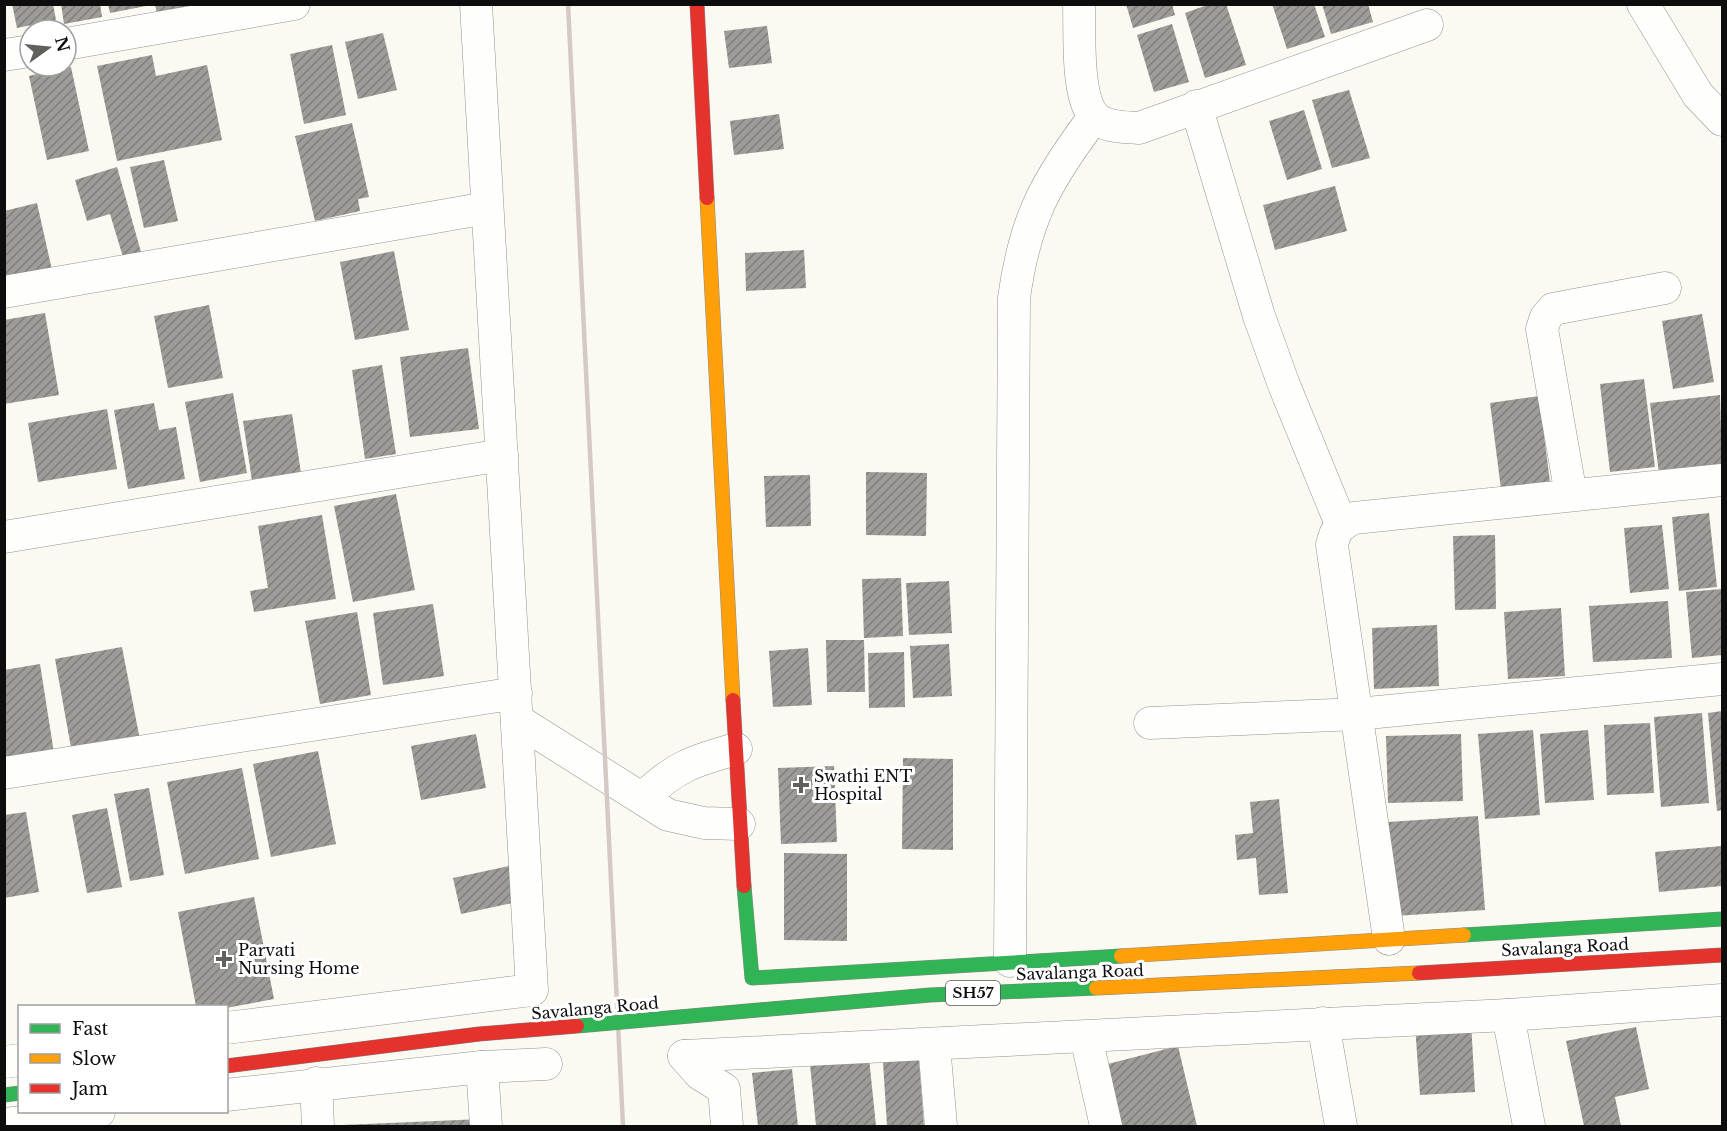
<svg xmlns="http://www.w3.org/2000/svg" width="1727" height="1131" font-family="'Libre Baskerville',serif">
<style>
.building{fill:url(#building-hatch)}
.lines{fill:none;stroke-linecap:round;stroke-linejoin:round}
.street-casing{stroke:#949390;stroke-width:33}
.fast-casing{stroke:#8a8a87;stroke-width:15}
.slow-casing{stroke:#8a8a87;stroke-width:15}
.jam-casing{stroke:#8a8a87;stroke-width:15}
.street{stroke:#fefefd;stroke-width:32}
.fast{stroke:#30b455;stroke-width:14}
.slow{stroke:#ff9f0a;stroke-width:14}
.jam{stroke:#e5322d;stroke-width:14}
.rail{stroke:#d5c9c6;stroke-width:4.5}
.fast-bridge-casing{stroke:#81817d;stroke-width:15;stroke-linecap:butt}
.slow-bridge-casing{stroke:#81817d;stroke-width:15;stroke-linecap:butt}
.jam-bridge-casing{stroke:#81817d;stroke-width:15;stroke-linecap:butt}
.fast-bridge{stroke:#30b455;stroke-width:14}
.slow-bridge{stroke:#ff9f0a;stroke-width:14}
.jam-bridge{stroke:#e5322d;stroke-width:14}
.poi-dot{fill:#60605d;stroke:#fff;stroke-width:2}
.labels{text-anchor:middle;stroke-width:6;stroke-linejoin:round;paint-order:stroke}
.shield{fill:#fff;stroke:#565656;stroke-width:1.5}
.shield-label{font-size:15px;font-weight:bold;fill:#0d0d0d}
.poi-label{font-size:16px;fill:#0d0d0d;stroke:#fff;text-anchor:start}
.street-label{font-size:16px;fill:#0d0d0d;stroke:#fff}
</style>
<defs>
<pattern id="building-hatch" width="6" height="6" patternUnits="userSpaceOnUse" patternTransform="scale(1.5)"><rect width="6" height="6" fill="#9d9c98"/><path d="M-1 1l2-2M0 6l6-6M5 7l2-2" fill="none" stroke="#7e7e7a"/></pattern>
</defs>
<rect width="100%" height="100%" fill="#faf9f2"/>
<g class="building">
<polygon points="12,4 53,4 56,20 17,28"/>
<polygon points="61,4 100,4 102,17 64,24"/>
<polygon points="108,4 146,4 146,6 110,13"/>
<polygon points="155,4 191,4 191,5 157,14"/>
<polygon points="1126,4 1172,4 1175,15 1133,28"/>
<polygon points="1210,4 1226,4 1246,65 1205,78 1185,13"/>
<polygon points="1272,4 1314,4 1325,37 1287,49"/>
<polygon points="1322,4 1368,4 1373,22 1331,34"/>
<polygon points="1172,24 1189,82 1154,92 1137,35"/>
<polygon points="767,26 772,63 729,68 724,31"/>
<polygon points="383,33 397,90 358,99 345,42"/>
<polygon points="332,45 346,115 304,124 290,54"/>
<polygon points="152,55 156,76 207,65 222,140 117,161 97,66"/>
<polygon points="36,66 58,66 59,69 71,67 89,151 47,160 29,76 37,74"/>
<polygon points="1349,90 1370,158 1332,168 1312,100"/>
<polygon points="1304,110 1322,169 1287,180 1269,121"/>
<polygon points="779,114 784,149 734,155 730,121"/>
<polygon points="352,123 369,197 358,199 360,211 315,221 295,136"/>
<polygon points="164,160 178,221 144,228 130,167"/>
<polygon points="117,167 141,252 123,257 110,214 87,221 75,180"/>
<polygon points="1335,186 1347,231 1275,250 1263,205"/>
<polygon points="37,203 52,270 7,281 4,270 4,211"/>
<polygon points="804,250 806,288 746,291 745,253"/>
<polygon points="394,251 409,330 355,340 340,262"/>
<polygon points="209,305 223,378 168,388 154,316"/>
<polygon points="45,313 59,395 4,404 4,320"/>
<polygon points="1702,314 1714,382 1673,389 1662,321"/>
<polygon points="468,348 479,429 410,437 400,357"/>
<polygon points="382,365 396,454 365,459 352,370"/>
<polygon points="1644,379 1655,467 1610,472 1600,384"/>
<polygon points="233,393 247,473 200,482 185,402"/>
<polygon points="1720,395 1722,466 1659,474 1650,403"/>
<polygon points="1539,396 1550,482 1501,489 1490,403"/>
<polygon points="154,403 159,430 176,427 185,479 128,489 114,410"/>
<polygon points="107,409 117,469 38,482 28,423"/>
<polygon points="292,414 303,486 254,494 243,421"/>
<polygon points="866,472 927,473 926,536 866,535"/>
<polygon points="810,475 811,526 766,527 764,476"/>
<polygon points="396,494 415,590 353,602 334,506"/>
<polygon points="1709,513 1717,587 1679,591 1672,517"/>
<polygon points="322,515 336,599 254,612 250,591 268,588 258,526"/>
<polygon points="1662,525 1669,589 1630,593 1624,528"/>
<polygon points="1495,535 1496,609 1455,610 1453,536"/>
<polygon points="901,578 903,636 864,638 862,579"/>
<polygon points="949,581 952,633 909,635 906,583"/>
<polygon points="1722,589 1722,655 1692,658 1686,592"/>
<polygon points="1668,601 1672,658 1593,662 1589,606"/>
<polygon points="433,604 444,676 383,685 373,613"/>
<polygon points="1561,608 1565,676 1508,679 1504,612"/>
<polygon points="357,612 371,695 320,704 305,621"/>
<polygon points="1437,625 1439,686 1374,689 1372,628"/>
<polygon points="826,640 864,640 865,692 827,692"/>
<polygon points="949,644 952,696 913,698 910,646"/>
<polygon points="122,647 140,740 72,753 55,659"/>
<polygon points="808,648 812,705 773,707 769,651"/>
<polygon points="904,652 905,707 869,708 868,653"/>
<polygon points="40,664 54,753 4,761 4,670"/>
<polygon points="1722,711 1722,810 1717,811 1708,713"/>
<polygon points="1702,713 1709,803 1661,807 1654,717"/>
<polygon points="1650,723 1654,793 1607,795 1604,725"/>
<polygon points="1533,730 1540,815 1485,819 1478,734"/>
<polygon points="1588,730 1594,800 1545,803 1540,734"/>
<polygon points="476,734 486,788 421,800 411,746"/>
<polygon points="1461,734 1463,801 1388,803 1386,736"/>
<polygon points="318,751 336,844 271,857 253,764"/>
<polygon points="903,758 953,759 953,850 902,849"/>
<polygon points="834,766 837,842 781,844 778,768"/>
<polygon points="242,768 259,859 185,874 167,782"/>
<polygon points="149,788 164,875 130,881 114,794"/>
<polygon points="1279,799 1288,893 1259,895 1256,858 1237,860 1235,835 1253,833 1250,802"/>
<polygon points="107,808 122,887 87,893 72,815"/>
<polygon points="26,812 39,892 4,898 4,815"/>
<polygon points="1478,816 1485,910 1395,916 1388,822"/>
<polygon points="1722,846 1722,886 1659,892 1655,852"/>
<polygon points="784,853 847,854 847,941 784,940"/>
<polygon points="509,866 517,902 461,914 453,878"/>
<polygon points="254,897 274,999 226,1008 196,1006 178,912"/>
<polygon points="1471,1022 1475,1092 1420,1095 1415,1025"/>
<polygon points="1636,1027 1649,1089 1615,1097 1621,1126 1584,1126 1566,1041"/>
<polygon points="1178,1046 1197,1126 1115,1126 1100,1066"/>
<polygon points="869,1058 876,1126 816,1126 810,1064"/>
<polygon points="919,1060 924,1126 887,1126 883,1062"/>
<polygon points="792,1069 798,1126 758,1126 752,1073"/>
<polygon points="482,1119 483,1126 342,1126 342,1125"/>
</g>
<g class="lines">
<defs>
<g id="street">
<path d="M1079,4C1080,32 1076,96 1094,116C1104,128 1125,127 1139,128L1427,25"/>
<polyline points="1643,4 1698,95 1722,120"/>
<polyline points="66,44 294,4"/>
<polyline points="4,55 30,51"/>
<polyline points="1196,106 1259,316 1284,385 1341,524"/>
<polyline points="4,292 487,208"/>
<polyline points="1571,495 1542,329 1546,317 1553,309 1665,288"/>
<polyline points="4,537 502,455"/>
<polyline points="517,720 668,815 704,823 739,824"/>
<polyline points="1150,723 1357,714 1722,679"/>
<polyline points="4,773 516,693"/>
<path d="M644,797C676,766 694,761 736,749"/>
<path d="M1389,939L1332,545C1335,530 1340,525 1354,518L1722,480"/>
<path d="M1010,961L1014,298C1025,218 1046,181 1094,117"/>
<polyline points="1508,1015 1529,1126"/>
<polyline points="1323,1023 1341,1126"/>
<polyline points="226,1028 532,990 476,4"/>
<polyline points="1086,1037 1106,1126"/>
<polyline points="934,1045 941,1126"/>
<polyline points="684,1056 1508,1015 1722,1000"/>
<polyline points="684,1056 700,1074 724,1089 727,1126"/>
<polyline points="4,1062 20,1060"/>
<polyline points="482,1067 486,1126"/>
<polyline points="316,1083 318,1126"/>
<polyline points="226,1095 482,1067 546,1064"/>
<polyline points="4,1124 99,1112"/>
</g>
<g id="fast">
<polyline points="744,886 752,978 1121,956"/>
<polyline points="1464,935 1722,919"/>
<polyline points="4,1095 20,1093"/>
</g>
<g id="slow">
<polyline points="707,198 733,700"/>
<polyline points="1121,956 1464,935"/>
</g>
<g id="jam">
<polyline points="697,4 707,198"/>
<polyline points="733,700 744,886"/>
</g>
</defs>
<use href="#street" class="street-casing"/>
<use href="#fast" class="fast-casing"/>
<use href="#slow" class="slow-casing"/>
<use href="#jam" class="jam-casing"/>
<use href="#street" class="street"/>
<use href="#fast" class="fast"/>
<use href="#slow" class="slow"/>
<use href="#jam" class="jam"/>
<polyline class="rail" points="568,4 623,1126"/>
<defs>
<polyline id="fast-bridge" points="577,1026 930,995 1096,988"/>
<polyline id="slow-bridge" points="1096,988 1419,973"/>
<g id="jam-bridge">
<polyline points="1419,973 1722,955"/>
<polyline points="226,1066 479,1034 577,1026"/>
</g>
</defs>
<use href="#fast-bridge" class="fast-bridge-casing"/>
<use href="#slow-bridge" class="slow-bridge-casing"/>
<use href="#jam-bridge" class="jam-bridge-casing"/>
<use href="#fast-bridge" class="fast-bridge"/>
<use href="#slow-bridge" class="slow-bridge"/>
<use href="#jam-bridge" class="jam-bridge"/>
</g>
<g class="poi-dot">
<path d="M798 776h6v6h6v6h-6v6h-6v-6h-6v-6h6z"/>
<path d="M221 950h6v6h6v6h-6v6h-6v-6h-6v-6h6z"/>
</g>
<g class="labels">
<rect class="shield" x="946" y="981" width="54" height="24" rx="4.5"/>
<g class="shield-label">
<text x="973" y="998">SH57</text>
</g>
<g class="poi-label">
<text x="814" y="782">Swathi ENT<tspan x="814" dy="18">Hospital</tspan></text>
<text x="238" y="956">Parvati<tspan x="238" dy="18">Nursing Home</tspan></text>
</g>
<g class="street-label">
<text transform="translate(1565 947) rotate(-3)" y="6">Savalanga Road</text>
<text transform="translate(1080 972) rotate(-2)" y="6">Savalanga Road</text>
<text transform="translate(595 1008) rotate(-5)" y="6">Savalanga Road</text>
</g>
</g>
<rect width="1727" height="1131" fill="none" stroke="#0d0d0d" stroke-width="12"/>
<rect x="18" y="1005" width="210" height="108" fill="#ffffff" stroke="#9e9e9e" stroke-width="1.5"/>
<rect x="30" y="1024" width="30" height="9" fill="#30b455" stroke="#9e9e9e" stroke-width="1.5"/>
<text x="72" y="1035" font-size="18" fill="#0d0d0d">Fast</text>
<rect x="30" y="1054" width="30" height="9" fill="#ff9f0a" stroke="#9e9e9e" stroke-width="1.5"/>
<text x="72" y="1065" font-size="18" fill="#0d0d0d">Slow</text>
<rect x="30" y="1084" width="30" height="9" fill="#e5322d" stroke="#9e9e9e" stroke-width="1.5"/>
<text x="72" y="1095" font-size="18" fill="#0d0d0d">Jam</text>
<g transform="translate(48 48) rotate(75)"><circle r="28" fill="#ffffff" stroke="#9e9e9e" stroke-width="1.5"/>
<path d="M0-4.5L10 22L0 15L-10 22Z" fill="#60605d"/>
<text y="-9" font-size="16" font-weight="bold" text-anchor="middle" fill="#0d0d0d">N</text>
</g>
</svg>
